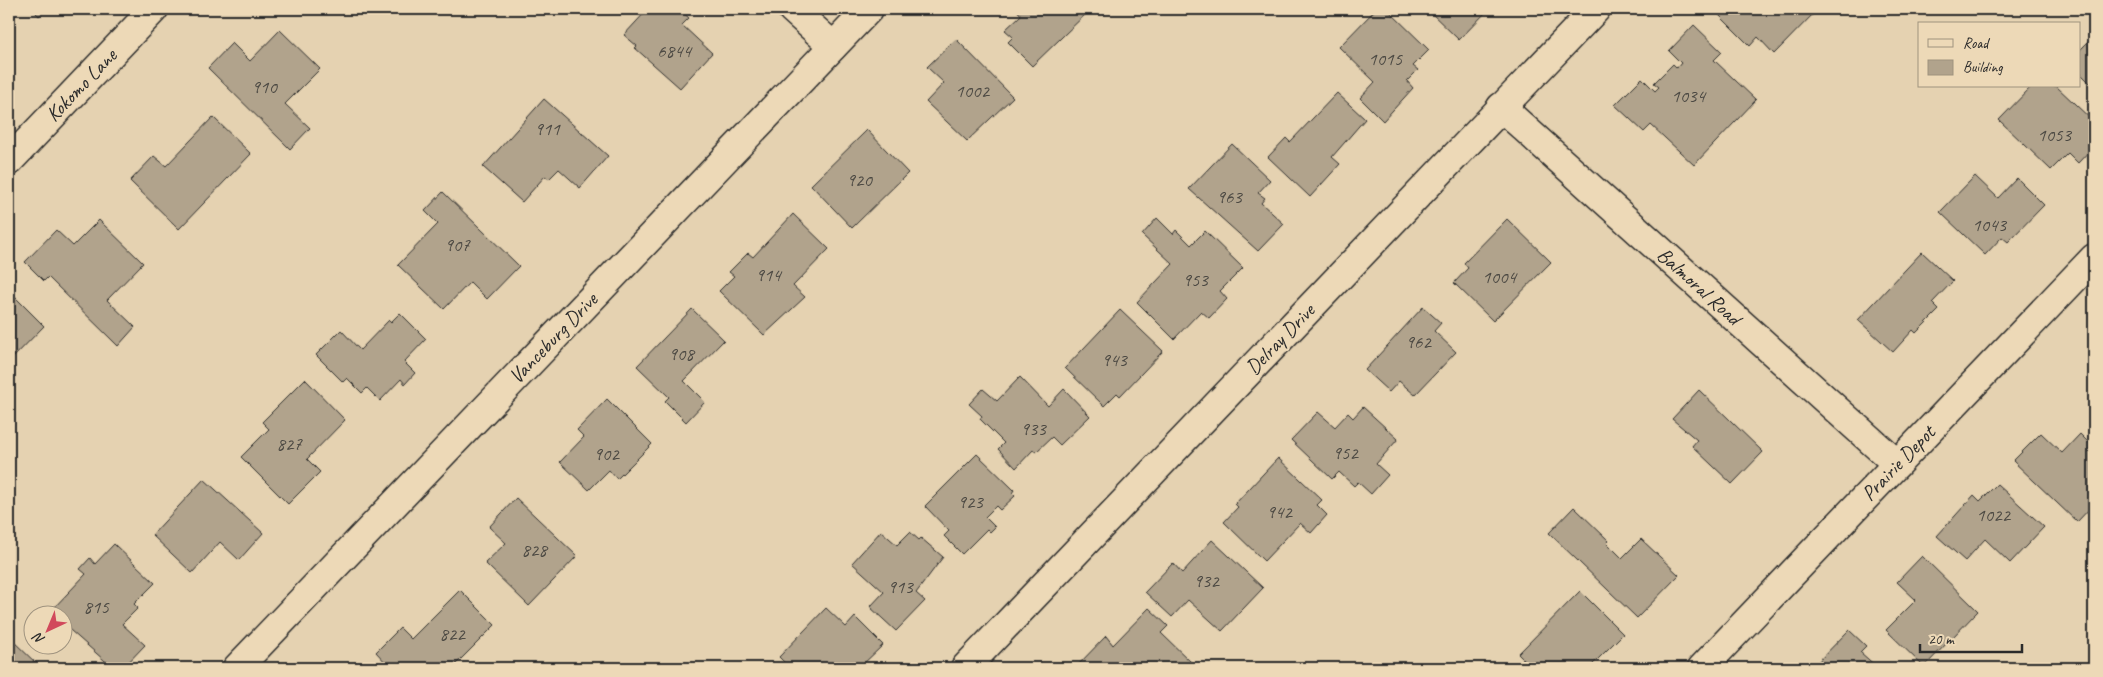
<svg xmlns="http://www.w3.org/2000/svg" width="2103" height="677" font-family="Caveat,sans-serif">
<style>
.building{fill:#b1a38c;stroke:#2b2b2b}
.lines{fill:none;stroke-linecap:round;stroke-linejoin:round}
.minor-casing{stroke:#2b2b2b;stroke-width:31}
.minor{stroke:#edd9b7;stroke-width:28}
.labels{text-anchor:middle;stroke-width:4.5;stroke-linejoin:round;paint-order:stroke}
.number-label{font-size:19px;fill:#4c4943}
.street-label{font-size:21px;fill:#2b2b2b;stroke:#edd9b7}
</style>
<rect width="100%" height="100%" fill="#e5d2b1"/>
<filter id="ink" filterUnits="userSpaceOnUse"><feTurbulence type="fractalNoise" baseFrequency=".02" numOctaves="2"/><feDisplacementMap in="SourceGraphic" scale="10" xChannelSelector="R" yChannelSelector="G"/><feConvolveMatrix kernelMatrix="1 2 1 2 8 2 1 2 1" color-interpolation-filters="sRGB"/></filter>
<g filter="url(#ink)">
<g class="building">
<polygon points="32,9 46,9 39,16"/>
<polygon points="648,9 679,9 689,18 682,25 712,53 680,88 635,48 637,46 624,35"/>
<polygon points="1091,9 1032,66 1008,42 1013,37 1005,30 1021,15 1016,9"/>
<polygon points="1376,9 1387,9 1429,50 1413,66 1418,70 1407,81 1413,88 1383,121 1360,98 1375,82 1339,47"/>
<polygon points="1427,9 1489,9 1459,40"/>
<polygon points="1713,9 1818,9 1774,54 1758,37 1750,46"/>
<polygon points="1694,25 1722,52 1714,60 1756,100 1694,165 1651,125 1644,132 1615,105 1642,78 1655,91 1659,87 1654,83 1673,64 1677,68 1681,63 1669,51"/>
<polygon points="280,30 320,69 285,104 310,128 290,149 208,68 232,43 250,61"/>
<polygon points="2094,36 2094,87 2079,72 2079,51"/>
<polygon points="956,39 1013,97 967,141 926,102 944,83 927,67"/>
<polygon points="2032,86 2056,86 2094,122 2094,146 2078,163 2068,153 2051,170 1999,120"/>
<polygon points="1337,93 1365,119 1332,157 1340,164 1310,197 1268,157 1286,138 1290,142"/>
<polygon points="544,99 608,156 580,188 559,169 549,179 545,176 522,202 483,167"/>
<polygon points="213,117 251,154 179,229 130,181 154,156 166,166"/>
<polygon points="867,130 908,173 852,228 811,185"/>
<polygon points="1232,144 1270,180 1258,193 1265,198 1261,203 1284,224 1258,251 1189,189"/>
<polygon points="1975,176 1998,198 2017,178 2044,205 2008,242 2002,237 1985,255 1940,212"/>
<polygon points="443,192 519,266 487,299 470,282 444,309 398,265 438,224 425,211"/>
<polygon points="793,214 829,249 793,286 805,297 764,335 719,291 734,276 729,272 748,253 753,257"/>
<polygon points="1157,218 1173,234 1176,230 1191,245 1205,231 1243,268 1220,291 1227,299 1209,318 1201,311 1174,339 1137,302 1173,264 1142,235"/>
<polygon points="1507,219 1551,262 1493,321 1454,283 1468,268 1464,263"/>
<polygon points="99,220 143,263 107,300 135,327 118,346 48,277 44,281 25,262 56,230 73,246"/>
<polygon points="1922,252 1953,281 1932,303 1939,310 1916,333 1913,330 1893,352 1858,320"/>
<polygon points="9,291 44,326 9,362"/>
<polygon points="1423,307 1441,323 1434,331 1456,352 1415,395 1399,381 1389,392 1365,370"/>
<polygon points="692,309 724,340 684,381 705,402 686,422 665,401 669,397 637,366"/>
<polygon points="1120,310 1163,351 1120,396 1117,393 1104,406 1065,368"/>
<polygon points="400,313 426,339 404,362 415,373 405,384 401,379 380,401 367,388 362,393 347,378 343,382 316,355 341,330 360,350 389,320 391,322"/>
<polygon points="1020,377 1048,406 1064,389 1090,416 1060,445 1052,437 1036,452 1033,450 1016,468 998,449 1004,443 980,419 982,416 969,404 983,389 997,401"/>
<polygon points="305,379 345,420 307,459 320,472 288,504 241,457 269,429 262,422"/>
<polygon points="1699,390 1763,452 1732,484 1692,446 1697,440 1672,419"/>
<polygon points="607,399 652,444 617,479 609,470 589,490 560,462 584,437 577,430"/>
<polygon points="1363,407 1398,439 1376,464 1388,475 1371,494 1358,482 1354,486 1339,472 1332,479 1291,440 1318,412 1335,427 1348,413 1353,418"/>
<polygon points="2041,433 2062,453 2080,434 2094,448 2094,504 2077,522 2013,461"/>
<polygon points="977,454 1014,490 1012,493 1015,496 1000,510 996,506 985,517 995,527 990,532 987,529 962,554 944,536 949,531 925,506"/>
<polygon points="1278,458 1322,500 1317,505 1327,515 1311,533 1300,523 1264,561 1224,522 1238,507 1235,504"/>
<polygon points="204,479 263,533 239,560 220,542 192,573 152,535"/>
<polygon points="1997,484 2044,527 2010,563 1985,539 1965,561 1937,536 1974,495 1980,501"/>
<polygon points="516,498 577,556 529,606 485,563 506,543 489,527"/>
<polygon points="1574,507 1609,541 1607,543 1622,558 1641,539 1679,575 1637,618 1549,533"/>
<polygon points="881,531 897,545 910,532 919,540 921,538 943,557 916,593 925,601 896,631 870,607 884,592 852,563"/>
<polygon points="1212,540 1263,588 1222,631 1188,600 1172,617 1145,592 1173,563 1182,573"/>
<polygon points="114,544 155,583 134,604 138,608 122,624 145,645 123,668 113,668 62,623 62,614 53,614 50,612 86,574 80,569 90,558 95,564"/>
<polygon points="1922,556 1978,611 1924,667 1886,630 1916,600 1897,582"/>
<polygon points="460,590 495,625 452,668 395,668 390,663 388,665 376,652 400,628 411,639"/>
<polygon points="1580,591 1623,634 1589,668 1532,668 1518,654"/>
<polygon points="826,608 846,627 855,617 883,645 859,668 790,668 779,657"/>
<polygon points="1149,608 1168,626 1161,633 1192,663 1187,668 1075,668 1106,636 1113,645"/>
<polygon points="1849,630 1866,646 1860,652 1878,668 1812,668"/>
<polygon points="9,637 41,668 9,668"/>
</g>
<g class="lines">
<defs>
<g id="minor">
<polyline points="792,9 833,46"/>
<polyline points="1501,107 1897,464"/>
<polyline points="9,161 154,9"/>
<polyline points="237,668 869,9"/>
<polyline points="965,668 1596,9"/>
<polyline points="1702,668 2094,258"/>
</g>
</defs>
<use href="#minor" class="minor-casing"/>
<use href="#minor" class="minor"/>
</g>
</g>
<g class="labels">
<g class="number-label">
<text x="674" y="57">6844</text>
<text x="1385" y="65">1015</text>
<text x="264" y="93">910</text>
<text x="972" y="97">1002</text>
<text x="1688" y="102">1034</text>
<text x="547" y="135">911</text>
<text x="2054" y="141">1053</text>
<text x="859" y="186">920</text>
<text x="1229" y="203">963</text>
<text x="1989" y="231">1043</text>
<text x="457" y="251">907</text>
<text x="768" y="281">914</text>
<text x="1499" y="283">1004</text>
<text x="1195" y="286">953</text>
<text x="1418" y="348">962</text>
<text x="681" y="360">908</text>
<text x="1114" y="366">943</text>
<text x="1033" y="435">933</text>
<text x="289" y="450">827</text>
<text x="1345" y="459">952</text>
<text x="606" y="460">902</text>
<text x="970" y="508">923</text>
<text x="1279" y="518">942</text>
<text x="1993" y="521">1022</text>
<text x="534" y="556">828</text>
<text x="1206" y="587">932</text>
<text x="900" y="593">913</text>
<text x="96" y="613">815</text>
<text x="452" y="640">822</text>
</g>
<g class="street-label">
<text transform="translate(81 85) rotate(-46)" y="7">Kokomo Lane</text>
<text transform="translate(1699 286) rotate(42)" y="7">Balmoral Road</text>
<text transform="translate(553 338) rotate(-46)" y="7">Vanceburg Drive</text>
<text transform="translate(1280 339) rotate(-46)" y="7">Delray Drive</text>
<text transform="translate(1898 463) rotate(-46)" y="7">Prairie Depot</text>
</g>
</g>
<rect width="2103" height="677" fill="none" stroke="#edd9b7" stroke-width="30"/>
<rect x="15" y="15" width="2073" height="647" fill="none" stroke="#2b2b2b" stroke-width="2" filter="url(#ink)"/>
<rect x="1918" y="22" width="162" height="65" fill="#edd9b7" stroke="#9f937f"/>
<rect x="1928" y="39" width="25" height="8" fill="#edd9b7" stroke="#9f937f"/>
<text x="1963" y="48" font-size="15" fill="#2b2b2b">Road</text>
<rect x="1928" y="60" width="25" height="15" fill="#b1a38c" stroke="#9f937f"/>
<text x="1963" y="72" font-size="15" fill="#2b2b2b">Building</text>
<g transform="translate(48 630) rotate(224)"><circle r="24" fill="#edd9b7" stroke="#9f937f"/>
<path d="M0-4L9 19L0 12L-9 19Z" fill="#d1495b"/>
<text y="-8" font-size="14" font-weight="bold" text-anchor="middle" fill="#2b2b2b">N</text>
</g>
<path d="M1920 644v8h102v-8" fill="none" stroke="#2b2b2b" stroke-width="2.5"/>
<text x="1928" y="644" font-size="15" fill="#2b2b2b" stroke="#edd9b7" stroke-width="4" paint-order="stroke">20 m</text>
</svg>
